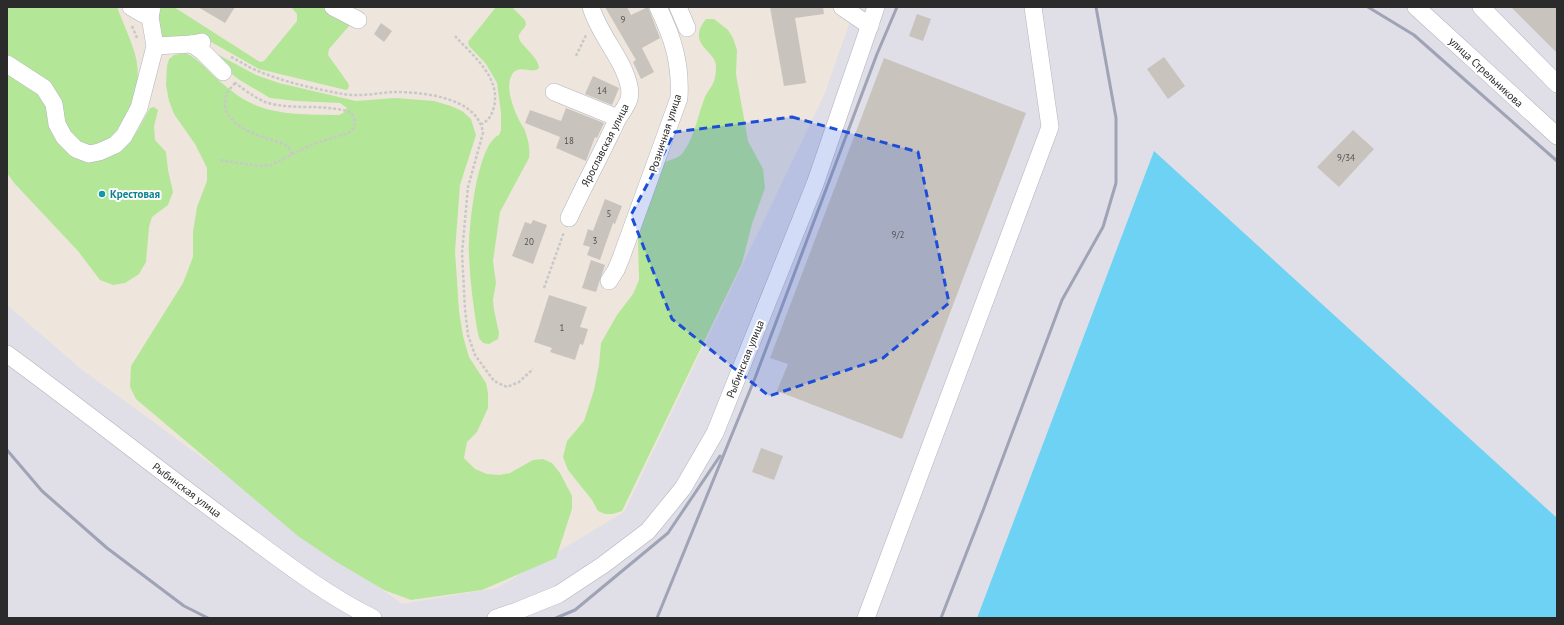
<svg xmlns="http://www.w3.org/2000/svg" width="1564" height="625" font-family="'PT Sans',sans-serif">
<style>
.industrial{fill:#e0dee6}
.green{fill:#b4e698}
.water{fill:#6dd2f3}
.building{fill:#c9c3bd}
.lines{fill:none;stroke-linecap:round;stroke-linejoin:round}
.minor-casing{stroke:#b1b4bf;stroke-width:18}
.path{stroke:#c8c8c8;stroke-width:2.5;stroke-dasharray:3 2;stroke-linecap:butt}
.minor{stroke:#fff;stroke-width:17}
.rail{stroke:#9fa3b6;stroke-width:3}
.marked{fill:#1d4ed8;fill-opacity:0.2;stroke:#1d4ed8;stroke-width:3;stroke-dasharray:8 5;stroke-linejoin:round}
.culture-dot{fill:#0f9aa8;stroke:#fff;stroke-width:1.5}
.labels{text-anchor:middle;stroke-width:4;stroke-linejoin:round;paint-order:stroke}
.number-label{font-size:9px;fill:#525150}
.street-label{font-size:11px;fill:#2b2b2b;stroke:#fff}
.culture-label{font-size:11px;font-weight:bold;fill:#0d838f;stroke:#fff;text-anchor:start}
</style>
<rect width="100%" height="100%" fill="#eee6dd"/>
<polygon class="industrial" points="855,7 1557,7 1557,518 1154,151 977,618 7,618 7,305 81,369 402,604 497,588 624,512 825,93"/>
<g class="green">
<path d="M7,7H117C123,23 132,42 136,58C142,87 132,114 112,136C106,143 91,148 82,144C71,139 69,130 63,121C46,99 25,79 7,57Z"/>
<polygon points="158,7 174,7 260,62 264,61 297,21 297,14 291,7 327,7 350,22 349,26 329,49 328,55 348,83 349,86 348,89 346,90 259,69 204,38 162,39 157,17"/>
<path d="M496,7H512L525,20L526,24C525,28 521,31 519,35C516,43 539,56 539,68C532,75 521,64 513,73C504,85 513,108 519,120C521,125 525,128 526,134C529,142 530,150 529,158L500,212L493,261L496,283L493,300L494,310L499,333L498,339L489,344L483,343L479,338L477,329C473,305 470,280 469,256C468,233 476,145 499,135L501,130V113L497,83L486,64L469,46L468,42Z"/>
<path d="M706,19H714L728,30L733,38L737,50L736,74L748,141L763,169L765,188L752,224L742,263L622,511L613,514H605L598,511L592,500L568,470L563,457L567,441L584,421L594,390L599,365L601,343L617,315L633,294L639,280L638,238L663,163C671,159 679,159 684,151C695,136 698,114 705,97C708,90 714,85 715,77C716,74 716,68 716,65C714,49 686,45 706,19Z"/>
<path d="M186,53C201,60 210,74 223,84C232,91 241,99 251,103C278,116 309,114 339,115L343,113L347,108L340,103L296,101L270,98L238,79L227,70L216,55L217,54L256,75L279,83L356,101L395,98L434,101L451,106L462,111L471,119L476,135L460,185L455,251L459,311L463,336L469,357L486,383L488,393V408L477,432L467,442L464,458L475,469L487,474L499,475L510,473L533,460L543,459L552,463L560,473L572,496V509L556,558L482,590L411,600L384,590L335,561L298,536L136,399L130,387L131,366L183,283L193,257V232L197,207L207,181V168L195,144L174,114L169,101L166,85L167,66L169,59L174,55Z"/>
<path d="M7,72L38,93L88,161C125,160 134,137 150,108L154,107L158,110L154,127L155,140L166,152L168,170L173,192L168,205L152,217L149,227L146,262L139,274L125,283L113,285L100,280L78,251L15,184L7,173Z"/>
</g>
<polygon class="water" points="1154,151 1557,518 1557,618 977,618"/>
<g class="building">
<polygon points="198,7 235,7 225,23"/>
<polygon points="605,7 627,7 631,15 648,7 660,38 642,48 654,72 641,79 633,62 636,60"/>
<polygon points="770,7 823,7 824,14 795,18 806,83 784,86"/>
<polygon points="1511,7 1557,7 1557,53"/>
<polygon points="917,14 931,19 923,41 909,36"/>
<polygon points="381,23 392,31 384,42 374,34"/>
<polygon points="1164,57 1185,86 1168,99 1147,69"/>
<polygon points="884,58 1026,113 902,439 777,391 788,364 770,358"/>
<polygon points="593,76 619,88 612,105 585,94"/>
<polygon points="566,108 604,123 597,138 595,137 586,161 556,148 560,137 525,123 530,110 561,121"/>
<polygon points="1353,130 1374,149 1339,187 1317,167"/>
<polygon points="605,199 622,206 615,224 613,223 600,260 587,255 590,247 583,245 588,229 593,231"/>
<polygon points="533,220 547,225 533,264 512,256 525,222 531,224"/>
<polygon points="591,260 605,265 596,292 582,288"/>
<polygon points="549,295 587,307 580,327 588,329 583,345 580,344 575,360 550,352 552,348 534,342"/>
<polygon points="761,448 783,456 774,480 752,472"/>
</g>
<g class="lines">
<defs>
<g id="minor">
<polyline points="131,7 143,14 150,17"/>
<polyline points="333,7 358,20"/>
<polyline points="678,7 687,28"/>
<polyline points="842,7 870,26"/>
<polyline points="1416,7 1557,136"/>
<polyline points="1481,7 1557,84"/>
<polyline points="192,44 203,52 223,72"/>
<polyline points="155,46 192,44 202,42"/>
<polyline points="7,64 44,88 54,104 57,124 64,137 76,149 89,154 99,152 115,145 124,136 139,108 155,46 150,17 152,7"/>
<polyline points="554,92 618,118"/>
<path d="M569,218C584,185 602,153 617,120C621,113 627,106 629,99C630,95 630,90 629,86C623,58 599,35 591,7"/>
<path d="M609,281L616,270L621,258L679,98C681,63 673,38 658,7"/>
<path d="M7,354C85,411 161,472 239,529C281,560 326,595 373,618"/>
<polyline points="496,618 517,611 559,594 603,565 648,531 683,488 715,433 815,184 876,7"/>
<polyline points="866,618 1050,127 1033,7"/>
</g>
</defs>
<use href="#minor" class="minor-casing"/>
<g class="path">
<polyline points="132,26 137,38"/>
<path d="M455,36C473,56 501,77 494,107C491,116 490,119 482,124"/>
<polyline points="576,56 586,35"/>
<path d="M231,57C240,61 249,68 258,71C284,82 315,89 343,94C360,97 377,93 394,92C423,92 478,97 483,133L468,187L462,253L465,309L468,335L475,355L494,381L507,387L519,382L533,369"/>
<path d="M235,83C232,87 227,91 226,96C218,120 250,133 268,139C275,141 283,142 288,147C290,149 291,153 293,155"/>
<path d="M220,160L259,166L271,165L313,144L348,133L354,128L355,121L352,113C340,108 328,108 315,107C301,107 279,107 265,102C254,97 243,89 234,82"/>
<polyline points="544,288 564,232"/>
</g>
<use href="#minor" class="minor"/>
<g class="rail">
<polyline points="1368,7 1414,35 1557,161"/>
<polyline points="7,450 42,491 107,548 184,606 208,618"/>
<polyline points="556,618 575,610 668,533 720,456"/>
<polyline points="657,618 755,378 877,54 897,7"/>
<polyline points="941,618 984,508 1062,300 1103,227 1116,183 1116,118 1096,7"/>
</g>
</g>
<path class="marked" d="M792,117L918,152L949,303L883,358L769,396L672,319L631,215L675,132Z"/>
<circle class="culture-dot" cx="102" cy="194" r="4"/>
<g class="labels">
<g class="number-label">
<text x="623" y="23">9</text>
<text x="602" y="94">14</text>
<text x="569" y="144">18</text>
<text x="1346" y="161">9/34</text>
<text x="609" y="217">5</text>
<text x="898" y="238">9/2</text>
<text x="595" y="244">3</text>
<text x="529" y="245">20</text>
<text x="562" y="331">1</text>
</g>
<g class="street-label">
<text transform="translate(1486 72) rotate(43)" y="4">улица Стрельникова</text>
<text transform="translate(665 133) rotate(-72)" y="4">Розничная улица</text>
<text transform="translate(605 145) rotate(-63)" y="4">Ярославская улица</text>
<text transform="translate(745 359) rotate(-68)" y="4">Рыбинская улица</text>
<text transform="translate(187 490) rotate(37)" y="4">Рыбинская улица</text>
</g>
<g class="culture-label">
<text x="110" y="198">Крестовая</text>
</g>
</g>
<rect width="1564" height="625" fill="none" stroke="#2b2b2b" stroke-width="16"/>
</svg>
